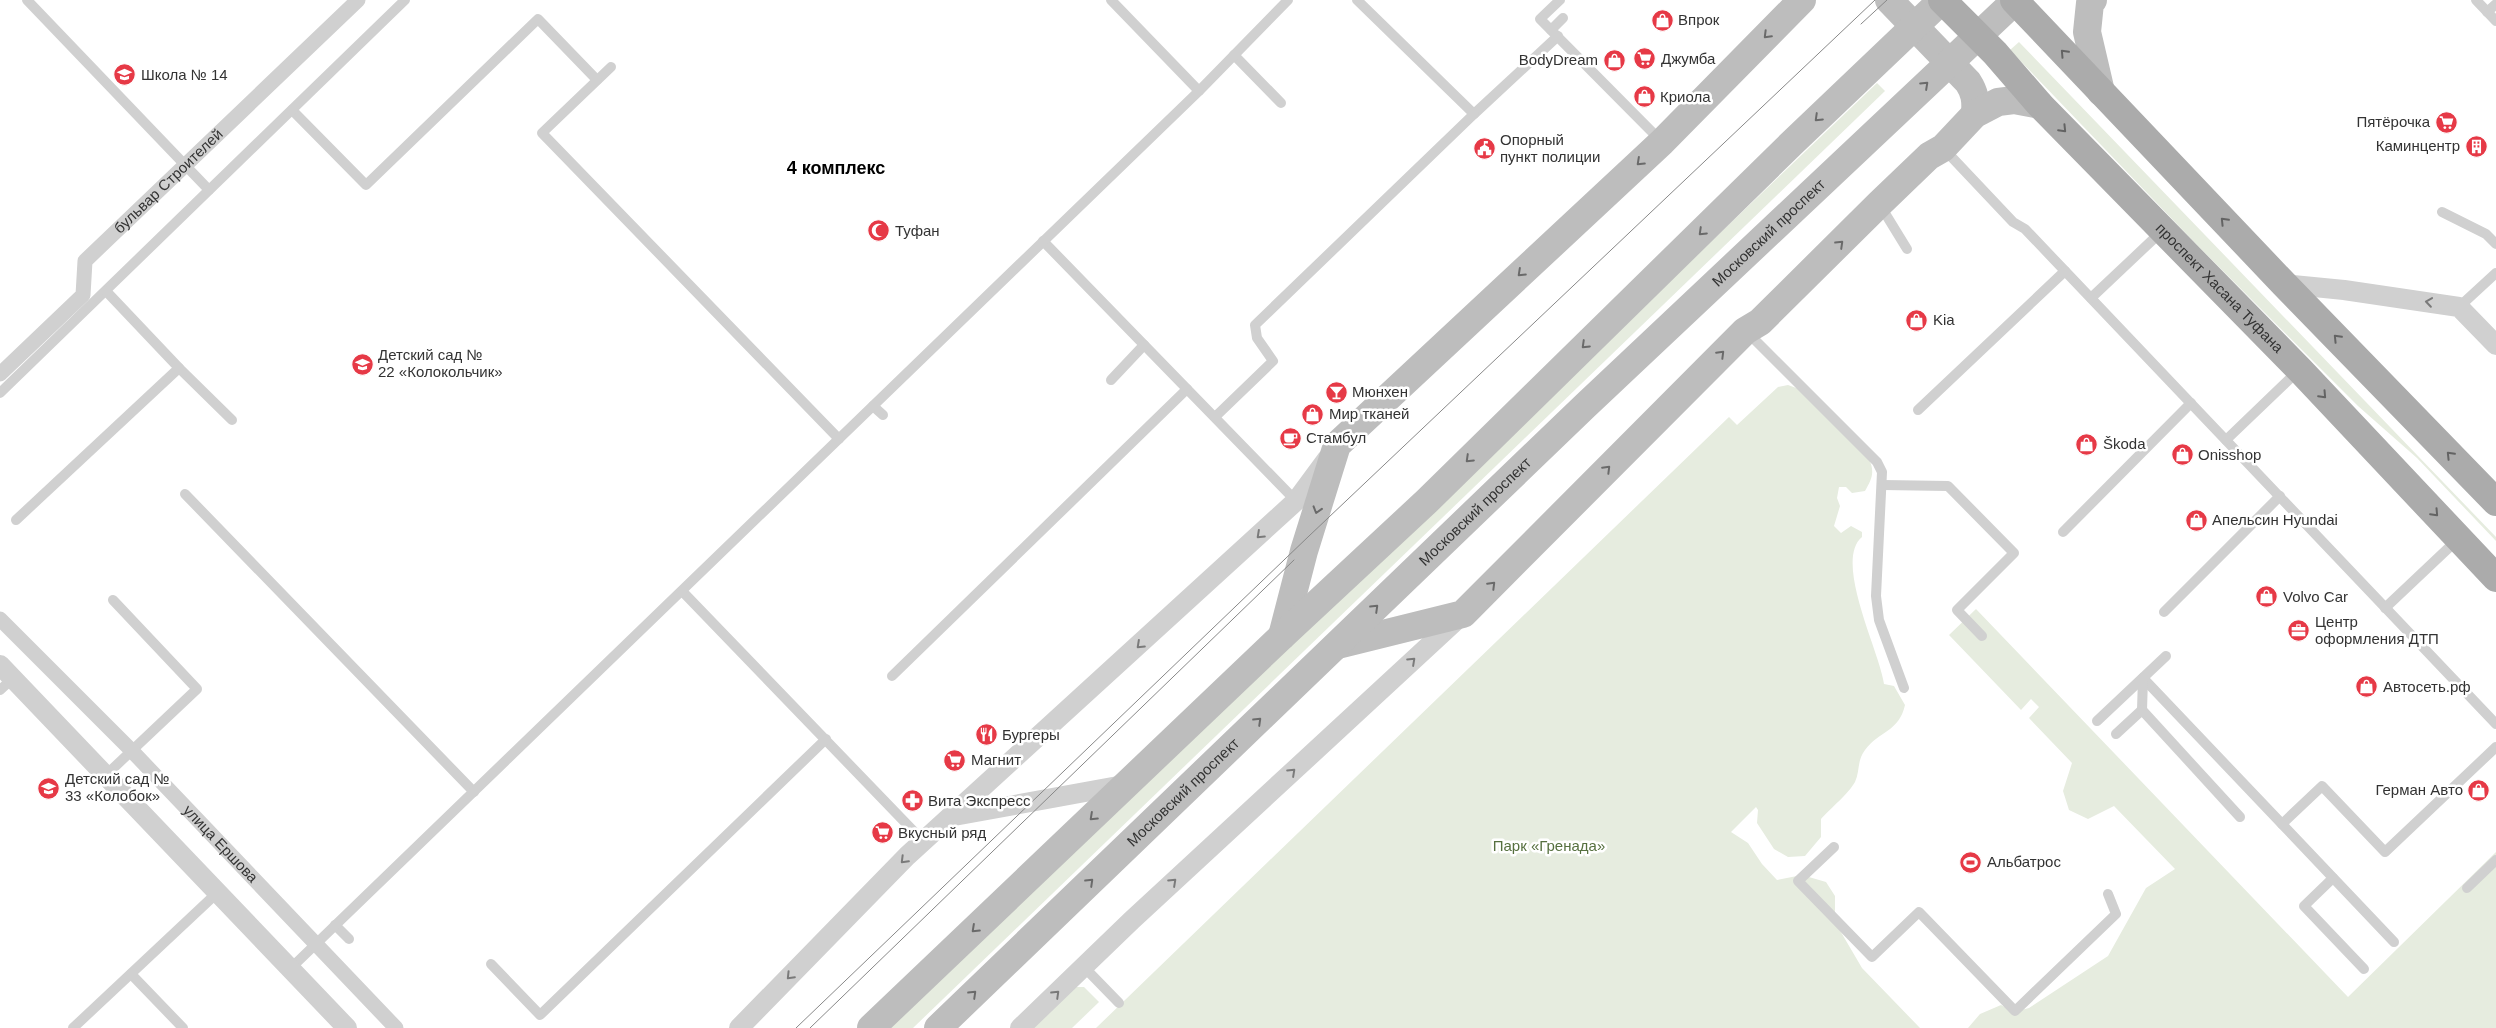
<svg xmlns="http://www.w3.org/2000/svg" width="2496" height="1028" font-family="Arial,sans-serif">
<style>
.green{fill:#e6ecdf}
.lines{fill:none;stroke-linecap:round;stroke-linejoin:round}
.service{stroke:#d0d0d0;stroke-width:10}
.pedestrian{stroke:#d0d0d0;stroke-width:15}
.minor{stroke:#d0d0d0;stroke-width:20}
.secondary{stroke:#bdbdbd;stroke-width:28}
.primary{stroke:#ababab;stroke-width:28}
.tram{stroke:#888;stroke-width:1}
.oneway{stroke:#6a6a6a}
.oneway2{stroke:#636363}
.oneway3{stroke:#7a7a7a}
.labels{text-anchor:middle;stroke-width:5;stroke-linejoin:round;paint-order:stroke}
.poi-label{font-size:15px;fill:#333;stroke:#fff;text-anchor:start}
.street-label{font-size:15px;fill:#333;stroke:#fff}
.park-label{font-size:15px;fill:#56703f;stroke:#fff}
.quarter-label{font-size:18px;font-weight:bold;fill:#000;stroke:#fff}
</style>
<rect width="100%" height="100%" fill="#fff"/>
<g class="green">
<polygon points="2019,42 2496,537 2496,541 2417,458 2358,406 2197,245 2010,50"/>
<polygon points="1877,83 1885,91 913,1028 888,1028"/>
<path d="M1788,385L1799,389L1869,459C1875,472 1872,479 1865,491L1852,493L1846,487H1839L1837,498L1840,506L1834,526L1841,533L1851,526L1862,532V537C1833,561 1880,652 1884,684L1894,686L1905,705C1899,732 1879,731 1865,750C1857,760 1860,771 1855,782C1849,793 1830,809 1821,819V837L1805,856L1788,857L1774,849L1757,823L1758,810L1756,807L1731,832L1748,843L1762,864L1777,880L1802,875L1826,882L1835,896V922L1862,968L1920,1028H1096L1729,417L1737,425L1778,387Z"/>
<polygon points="1976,609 2348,997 2496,852 2496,1028 1968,1028 1980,1014 2001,1005 2014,1012 2029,1008 2108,956 2146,888 2175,869 2114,806 2088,819 2069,810 2063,791 2072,763 2029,718 2039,707 2031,699 2021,710 1949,635"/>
<polygon points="1072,987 1084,987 1099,1002 1072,1028 1028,1028"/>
</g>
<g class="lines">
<g class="service">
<polyline points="27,0 209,190"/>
<polyline points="1111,0 1199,91"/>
<polyline points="1560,0 1540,19 1661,141"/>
<polyline points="2476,0 2496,21"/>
<polyline points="2487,12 2496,4"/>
<polyline points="1551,30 1563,18"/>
<polyline points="1234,55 1281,103"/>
<polyline points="611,67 542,133 839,439"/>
<polyline points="292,110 366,185 538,19 597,80"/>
<polyline points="1474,114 1558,36"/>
<polyline points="1944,149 2013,222 2025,229 2065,271 2496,724"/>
<polyline points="1880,205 1907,249"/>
<polyline points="2442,212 2486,234 2496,244"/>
<polyline points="1043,241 1296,501"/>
<polyline points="2091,298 2162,231"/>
<polyline points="2459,307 2496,273"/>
<polyline points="1746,331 1877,462 1882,472 1876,596 1879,620 1904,688"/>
<polyline points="179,368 232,420"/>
<polyline points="1111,380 1144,345"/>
<polyline points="0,393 405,0"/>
<polyline points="873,406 883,415"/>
<polyline points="1918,410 2065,271"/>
<polyline points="1215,417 1273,361 1257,338 1255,325 1474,114 1357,0"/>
<polyline points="2226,440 2299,370"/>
<polyline points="1883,485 1948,486 2014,553 1957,610 1982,636"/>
<polyline points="185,494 474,792"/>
<polyline points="16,520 179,368 106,291"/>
<polyline points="2063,532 2191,403"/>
<polyline points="682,591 924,842"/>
<polyline points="2385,608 2457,540"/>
<polyline points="2164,612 2280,496"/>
<polyline points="892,676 1187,389"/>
<polyline points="2143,678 2282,824"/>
<polyline points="0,690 13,678"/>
<polyline points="2142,710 2143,678"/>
<polyline points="2097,721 2166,656"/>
<polyline points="2116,734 2142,710 2240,817"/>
<polyline points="106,775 197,689 113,600"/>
<polyline points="1834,847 1798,881 1872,957 1919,912 2015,1011 2116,914 2108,894"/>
<polyline points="2333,878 2304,906 2364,969"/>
<polyline points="2467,888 2496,860"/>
<polyline points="335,925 349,939"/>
<polyline points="2394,942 2282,824 2322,786 2385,852 2496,747"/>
<polyline points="491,964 540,1015 826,739"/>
<polyline points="1084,967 1119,1003"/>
<polyline points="291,968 1199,91 1288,0"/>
<polyline points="131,974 183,1028"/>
<polyline points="73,1028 218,892"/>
</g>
<g class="pedestrian">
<path id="s1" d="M0,374L83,295L85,261L358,0"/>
<path id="s2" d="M0,619L132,751L396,1028"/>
</g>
<g class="minor">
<polyline points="2284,284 2344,290 2459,307 2496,345"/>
<polyline points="0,665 347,1028"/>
<polyline points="954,816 1129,784"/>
<polyline points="739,1028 907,856 1296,501 1327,459"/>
<polyline points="1020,1028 1132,920 1461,616"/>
</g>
<g class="secondary">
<path d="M1889,0L1968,82C1975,93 1976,100 1975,114"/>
<polyline points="2093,0 2090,3 2087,32 2101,92"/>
<polyline points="1282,636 1304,551 1337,445 1662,142 1802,0"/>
<polyline points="1338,645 1463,614 1745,331 1760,322 1879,204 1929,156 1943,148 1975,114 1998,102 2014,100 2040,105"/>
<polyline points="871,1028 1282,636 1427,501 1792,143 1942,0"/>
<path id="s3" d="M938,1028L1585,406L2016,0"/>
</g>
<g class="primary">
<path id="s4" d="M1942,0L1995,53L2040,105L2300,370L2496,578"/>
<polyline points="2014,0 2284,284 2496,502"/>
</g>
<g class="tram">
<polyline points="1861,24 1887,0"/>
<polyline points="796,1028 1309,536 1875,0"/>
<polyline points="810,1028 1294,560"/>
</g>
</g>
<defs><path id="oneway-chevron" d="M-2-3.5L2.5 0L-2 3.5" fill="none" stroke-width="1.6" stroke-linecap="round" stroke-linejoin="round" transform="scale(1.25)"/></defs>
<g class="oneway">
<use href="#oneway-chevron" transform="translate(1767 35) rotate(135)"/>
<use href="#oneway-chevron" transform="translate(1925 85) rotate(-43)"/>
<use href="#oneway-chevron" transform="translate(1818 118) rotate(136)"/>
<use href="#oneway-chevron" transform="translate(1640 162) rotate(137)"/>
<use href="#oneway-chevron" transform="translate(1702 232) rotate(136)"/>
<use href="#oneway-chevron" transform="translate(1840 244) rotate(-44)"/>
<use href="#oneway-chevron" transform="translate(1521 273) rotate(137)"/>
<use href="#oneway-chevron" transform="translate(1585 345) rotate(136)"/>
<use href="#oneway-chevron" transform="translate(1721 354) rotate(-45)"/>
<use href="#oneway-chevron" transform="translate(1469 459) rotate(136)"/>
<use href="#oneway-chevron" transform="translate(1607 469) rotate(-45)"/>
<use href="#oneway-chevron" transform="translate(1317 510) rotate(107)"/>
<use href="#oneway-chevron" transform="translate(1492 585) rotate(-45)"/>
<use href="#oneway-chevron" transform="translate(1375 608) rotate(-44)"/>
<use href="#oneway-chevron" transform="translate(1258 721) rotate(-44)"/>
<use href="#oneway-chevron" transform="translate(1093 817) rotate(137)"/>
<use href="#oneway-chevron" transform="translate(1090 882) rotate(-44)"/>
<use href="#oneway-chevron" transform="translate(975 929) rotate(137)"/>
<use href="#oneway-chevron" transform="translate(973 994) rotate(-44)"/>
</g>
<g class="oneway2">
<use href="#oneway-chevron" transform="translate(2064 53) rotate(-133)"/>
<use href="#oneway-chevron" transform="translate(2063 129) rotate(46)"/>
<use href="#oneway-chevron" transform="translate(2224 221) rotate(-134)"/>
<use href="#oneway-chevron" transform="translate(2337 338) rotate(-134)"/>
<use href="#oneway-chevron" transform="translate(2323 395) rotate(47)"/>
<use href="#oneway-chevron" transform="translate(2450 455) rotate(-134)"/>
<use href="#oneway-chevron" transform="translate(2435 513) rotate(47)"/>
</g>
<g class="oneway3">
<use href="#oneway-chevron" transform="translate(2429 302) rotate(-172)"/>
<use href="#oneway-chevron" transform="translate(1260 535) rotate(137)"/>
<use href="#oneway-chevron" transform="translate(1140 645) rotate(137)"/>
<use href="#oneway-chevron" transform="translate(1412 661) rotate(-43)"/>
<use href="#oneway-chevron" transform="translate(1292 772) rotate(-43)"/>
<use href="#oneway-chevron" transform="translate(904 860) rotate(135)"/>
<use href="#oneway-chevron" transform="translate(1173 882) rotate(-43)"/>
<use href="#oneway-chevron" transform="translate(790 976) rotate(134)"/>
<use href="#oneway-chevron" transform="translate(1056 994) rotate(-44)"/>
</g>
<defs>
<symbol id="shop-disc" viewBox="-11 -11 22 22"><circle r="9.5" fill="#e63946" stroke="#fff"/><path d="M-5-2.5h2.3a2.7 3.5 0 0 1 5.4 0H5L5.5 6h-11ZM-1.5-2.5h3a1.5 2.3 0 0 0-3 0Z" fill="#fff"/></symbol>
<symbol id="supermarket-disc" viewBox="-11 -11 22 22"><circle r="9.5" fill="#e63946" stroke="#fff"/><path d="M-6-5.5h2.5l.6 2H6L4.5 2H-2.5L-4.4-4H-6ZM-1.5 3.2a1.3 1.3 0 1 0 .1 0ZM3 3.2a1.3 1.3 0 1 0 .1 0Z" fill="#fff"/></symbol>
<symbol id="school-disc" viewBox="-11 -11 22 22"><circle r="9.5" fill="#e63946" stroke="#fff"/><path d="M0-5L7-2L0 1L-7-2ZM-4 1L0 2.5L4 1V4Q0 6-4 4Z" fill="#fff"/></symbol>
<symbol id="building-disc" viewBox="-11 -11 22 22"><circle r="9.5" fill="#e63946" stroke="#fff"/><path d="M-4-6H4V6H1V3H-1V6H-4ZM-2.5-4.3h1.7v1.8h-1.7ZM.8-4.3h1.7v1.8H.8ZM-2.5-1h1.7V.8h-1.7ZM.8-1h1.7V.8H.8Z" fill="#fff"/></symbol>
<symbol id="civic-disc" viewBox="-11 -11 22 22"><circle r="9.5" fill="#e63946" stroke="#fff"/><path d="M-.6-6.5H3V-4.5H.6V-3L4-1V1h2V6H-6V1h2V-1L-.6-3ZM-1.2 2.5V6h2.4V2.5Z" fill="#fff"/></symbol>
<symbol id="mosque-disc" viewBox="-11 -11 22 22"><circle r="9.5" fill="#e63946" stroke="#fff"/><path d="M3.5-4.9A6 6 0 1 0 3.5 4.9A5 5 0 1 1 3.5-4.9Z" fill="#fff"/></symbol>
<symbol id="bar-disc" viewBox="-11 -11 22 22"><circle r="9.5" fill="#e63946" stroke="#fff"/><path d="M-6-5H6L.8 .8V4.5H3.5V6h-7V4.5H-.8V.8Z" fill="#fff"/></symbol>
<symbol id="cafe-disc" viewBox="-11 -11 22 22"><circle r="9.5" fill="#e63946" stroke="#fff"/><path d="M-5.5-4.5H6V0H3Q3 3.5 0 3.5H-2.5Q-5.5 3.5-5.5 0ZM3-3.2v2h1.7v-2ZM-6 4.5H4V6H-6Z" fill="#fff"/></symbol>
<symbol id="office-disc" viewBox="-11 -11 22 22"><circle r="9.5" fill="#e63946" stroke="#fff"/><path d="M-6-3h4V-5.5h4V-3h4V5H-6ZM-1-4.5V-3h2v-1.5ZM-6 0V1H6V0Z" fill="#fff"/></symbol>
<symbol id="restaurant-disc" viewBox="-11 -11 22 22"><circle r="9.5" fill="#e63946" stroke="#fff"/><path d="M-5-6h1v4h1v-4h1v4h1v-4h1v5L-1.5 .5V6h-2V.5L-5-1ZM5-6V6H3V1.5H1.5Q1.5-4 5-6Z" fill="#fff"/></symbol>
<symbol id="pharmacy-disc" viewBox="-11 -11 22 22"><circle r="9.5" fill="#e63946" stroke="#fff"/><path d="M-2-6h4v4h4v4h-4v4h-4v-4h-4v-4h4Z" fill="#fff"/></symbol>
<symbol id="stadium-disc" viewBox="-11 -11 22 22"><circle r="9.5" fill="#e63946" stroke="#fff"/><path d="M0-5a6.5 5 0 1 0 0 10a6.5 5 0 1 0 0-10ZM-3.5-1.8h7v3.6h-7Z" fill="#fff"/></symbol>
</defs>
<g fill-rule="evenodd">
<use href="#shop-disc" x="1650" y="8" width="25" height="25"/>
<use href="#supermarket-disc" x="1632" y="46" width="25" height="25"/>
<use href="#shop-disc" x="1602" y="48" width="25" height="25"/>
<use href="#school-disc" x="112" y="62" width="25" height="25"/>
<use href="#shop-disc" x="1632" y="84" width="25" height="25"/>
<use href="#supermarket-disc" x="2434" y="110" width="25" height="25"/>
<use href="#building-disc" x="2464" y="134" width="25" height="25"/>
<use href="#civic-disc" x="1472" y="136" width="25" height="25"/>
<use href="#mosque-disc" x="866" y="218" width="25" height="25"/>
<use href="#shop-disc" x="1904" y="308" width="25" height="25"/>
<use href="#school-disc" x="350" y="352" width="25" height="25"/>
<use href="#bar-disc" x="1324" y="380" width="25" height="25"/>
<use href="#shop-disc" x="1300" y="402" width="25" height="25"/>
<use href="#cafe-disc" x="1278" y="426" width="25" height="25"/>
<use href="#shop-disc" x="2074" y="432" width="25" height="25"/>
<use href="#shop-disc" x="2170" y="442" width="25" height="25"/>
<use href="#shop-disc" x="2184" y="508" width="25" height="25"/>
<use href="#shop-disc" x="2254" y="584" width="25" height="25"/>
<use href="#office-disc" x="2286" y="618" width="25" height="25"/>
<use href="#shop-disc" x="2354" y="674" width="25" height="25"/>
<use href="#restaurant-disc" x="974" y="722" width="25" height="25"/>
<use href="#supermarket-disc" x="942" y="748" width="25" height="25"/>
<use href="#school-disc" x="36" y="776" width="25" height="25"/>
<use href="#shop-disc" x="2466" y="778" width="25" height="25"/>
<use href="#pharmacy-disc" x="900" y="788" width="25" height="25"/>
<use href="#supermarket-disc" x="870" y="820" width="25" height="25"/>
<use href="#stadium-disc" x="1958" y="850" width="25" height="25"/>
</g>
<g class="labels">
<g class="poi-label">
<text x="1678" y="25">Впрок</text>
<text x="1661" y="64">Джумба</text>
<text x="1598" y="65" text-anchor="end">BodyDream</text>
<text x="141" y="80">Школа № 14</text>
<text x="1660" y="102">Криола</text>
<text x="2430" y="127" text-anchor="end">Пятёрочка</text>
<text x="1500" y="145">Опорный<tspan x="1500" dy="17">пункт полиции</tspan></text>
<text x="2460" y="151" text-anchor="end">Каминцентр</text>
<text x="895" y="236">Туфан</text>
<text x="1933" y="325">Kia</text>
<text x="378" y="360">Детский сад №<tspan x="378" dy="17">22 «Колокольчик»</tspan></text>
<text x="1352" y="397">Мюнхен</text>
<text x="1329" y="419">Мир тканей</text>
<text x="1306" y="443">Стамбул</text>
<text x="2103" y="449">Škoda</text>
<text x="2198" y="460">Onisshop</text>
<text x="2212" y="525">Апельсин Hyundai</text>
<text x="2283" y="602">Volvo Car</text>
<text x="2315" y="627">Центр<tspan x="2315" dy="17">оформления ДТП</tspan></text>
<text x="2383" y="692">Автосеть.рф</text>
<text x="1002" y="740">Бургеры</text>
<text x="971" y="765">Магнит</text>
<text x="65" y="784">Детский сад №<tspan x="65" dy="17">33 «Колобок»</tspan></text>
<text x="2463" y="795" text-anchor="end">Герман Авто</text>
<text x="928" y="806">Вита Экспресс</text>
<text x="898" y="838">Вкусный ряд</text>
<text x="1987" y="867">Альбатрос</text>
</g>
<g class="street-label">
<text dy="5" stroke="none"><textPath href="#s1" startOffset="264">бульвар Строителей</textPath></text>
<text dy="5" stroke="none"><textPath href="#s3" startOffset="1150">Московский проспект</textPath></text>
<text dy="5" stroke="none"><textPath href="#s4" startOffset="400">проспект Хасана Туфана</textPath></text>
<text dy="5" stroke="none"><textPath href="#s3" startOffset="745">Московский проспект</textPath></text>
<text dy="5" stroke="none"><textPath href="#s3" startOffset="340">Московский проспект</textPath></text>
<text dy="5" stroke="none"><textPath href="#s2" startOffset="315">улица Ершова</textPath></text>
</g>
<g class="park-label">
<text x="1549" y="851">Парк «Гренада»</text>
</g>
<g class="quarter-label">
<text x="836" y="174">4 комплекс</text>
</g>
</g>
</svg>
